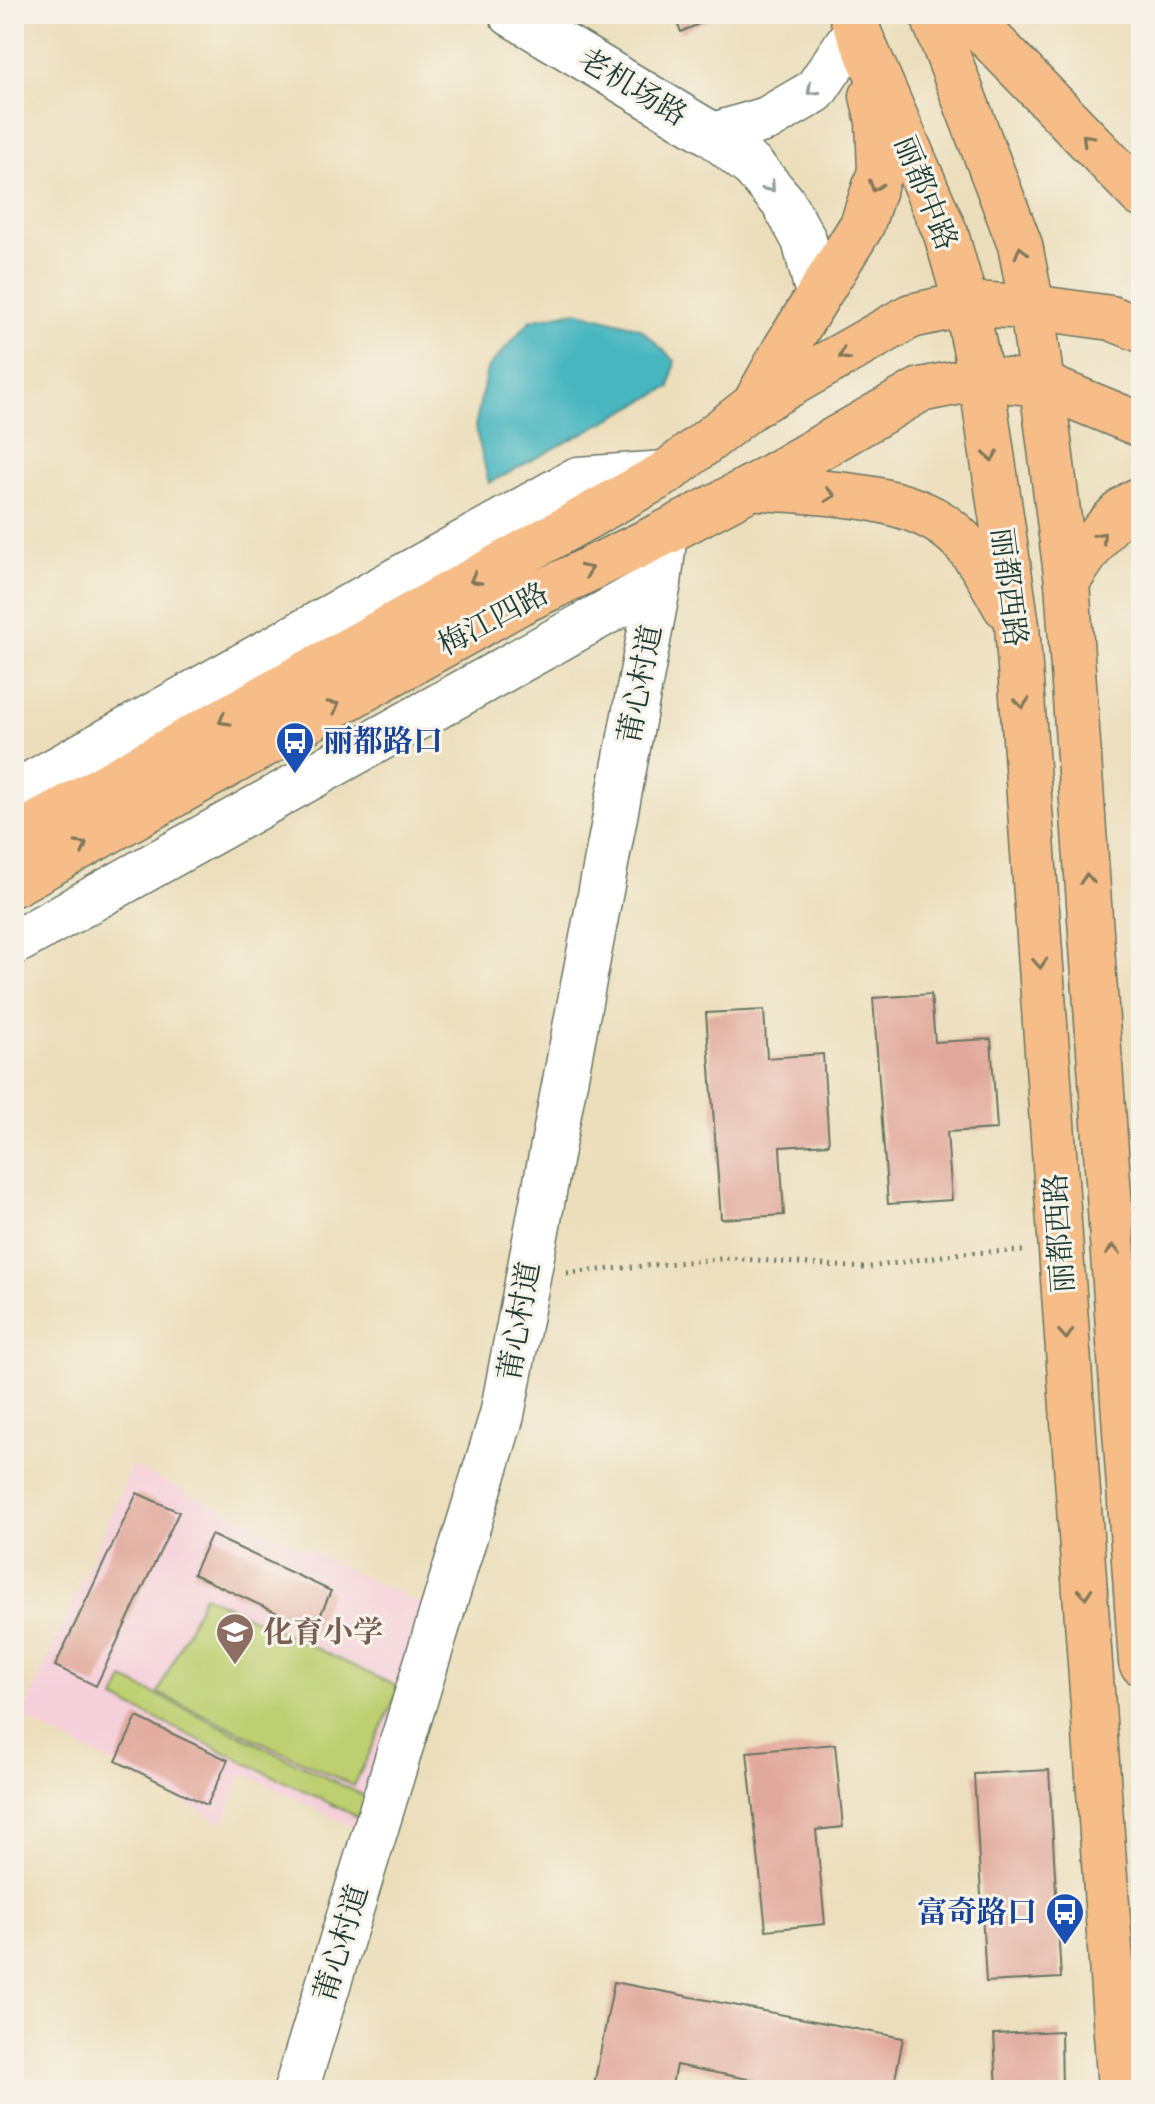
<svg xmlns="http://www.w3.org/2000/svg" width="1155" height="2104" font-family="'IM FELL Great Primer','Noto Serif SC',serif">
<style>
.built{fill:#f5cfda}
.green{fill:#becf71;stroke:#6e8652;stroke-width:2}
.water{fill:#47b6bf;stroke:#337a7a;stroke-width:2}
.building{fill:#e1a99b}
.lines{fill:none;stroke-linecap:round;stroke-linejoin:round}
.minor-casing{stroke:#677563;stroke-width:47}
.major-casing{stroke:#677563;stroke-width:47}
.path{stroke:#677563;stroke-width:5;stroke-dasharray:2 6;stroke-linecap:butt}
.minor{stroke:#fff;stroke-width:44}
.major{stroke:#f7bd88;stroke-width:44}
.oneway{stroke:#8f9e9a}
.oneway2{stroke:#80775a}
.labels{text-anchor:middle;stroke-width:6;stroke-linejoin:round;paint-order:stroke}
.street-label{font-size:30px;fill:#1f3d34;stroke:#f7f3e8}
.transit-label{font-size:30px;font-weight:bold;fill:#164399;stroke:#f7f3e8;text-anchor:start}
.education-label{font-size:30px;font-weight:bold;fill:#785e54;stroke:#f7f3e8;text-anchor:start}
</style>
<rect width="100%" height="100%" fill="#f7f3e8"/>
<filter id="ink" filterUnits="userSpaceOnUse"><feTurbulence type="fractalNoise" baseFrequency=".0125" numOctaves="2"/><feDisplacementMap in="SourceGraphic" scale="16" xChannelSelector="R" yChannelSelector="G"/><feConvolveMatrix kernelMatrix="1 2 1 2 8 2 1 2 1" color-interpolation-filters="sRGB"/></filter>
<filter id="wash" filterUnits="userSpaceOnUse"><feTurbulence type="fractalNoise" baseFrequency=".006" numOctaves="4" result="noise"/><feDisplacementMap in="SourceGraphic" scale="32" xChannelSelector="R" yChannelSelector="G"/><feGaussianBlur stdDeviation="1.8" result="paint"/><feColorMatrix in="noise" values="0 0 0 0 0 0 0 0 0 0 0 0 0 0 0 0 0 1.4 0 .05"/><feComposite in="paint" operator="in"/></filter>
<g filter="url(#wash)">
<rect width="100%" height="100%" fill="#ecdebb"/>
<polygon class="built" points="132,1466 441,1614 373,1837 242,1773 223,1823 22,1717"/>
<g class="green">
<polygon points="204,1595 400,1688 354,1786 158,1693"/>
<polygon points="124,1679 379,1803 370,1823 115,1699"/>
</g>
<polygon class="water" points="576,311 640,328 675,361 670,387 489,483 475,427 487,369 531,320"/>
<g id="blocks">
<g class="building">
<polygon points="673,14 721,14 681,32"/>
<polygon points="931,994 935,1042 991,1039 997,1129 947,1132 952,1200 888,1204 873,998"/>
<polygon points="764,1010 767,1058 823,1054 829,1144 780,1147 784,1215 721,1219 706,1013"/>
<polygon points="137,1493 179,1512 96,1686 55,1666"/>
<polygon points="211,1535 331,1591 314,1630 193,1574"/>
<polygon points="137,1717 228,1760 207,1805 116,1761"/>
<polygon points="835,1744 843,1827 816,1830 825,1924 766,1930 747,1752"/>
<polygon points="1049,1770 1061,1978 986,1982 974,1774"/>
<polygon points="614,1982 903,2038 893,2090 804,2090 676,2065 671,2090 593,2090"/>
<polygon points="1061,2031 1062,2090 997,2090 994,2034"/>
</g>
</g>
</g>
<g filter="url(#ink)">
<use href="#blocks" fill-opacity="0" stroke="#677563" stroke-width="2"/>
<g class="lines">
<defs>
<g id="minor">
<polyline points="511,14 713,135 753,167 783,202 804,240 818,294"/>
<polyline points="713,135 767,119 815,91 858,27"/>
<polyline points="14,793 578,479 666,473"/>
<polyline points="14,943 659,583"/>
<polyline points="296,2090 502,1415 659,583 665,533"/>
</g>
<g id="major">
<polyline points="851,14 946,234 966,304 981,378 1017,625 1120,2090"/>
<polyline points="932,14 1020,245 1032,307 1067,582 1141,1663"/>
<polyline points="966,14 1141,195"/>
<polyline points="754,405 785,349 862,225 880,171 878,121 872,96"/>
<path d="M752,487C812,493 896,491 946,527C973,546 989,578 1005,606"/>
<path d="M1067,582C1084,558 1114,508 1141,499"/>
<polyline points="14,837 666,473 754,405 911,316 966,304 1032,307 1111,318 1141,330"/>
<polyline points="14,884 519,603 665,533 752,487 920,390 981,378 1041,384 1141,425"/>
</g>
</defs>
<use href="#minor" class="minor-casing"/>
<use href="#major" class="major-casing"/>
<polyline class="path" points="567,1273 730,1258 864,1268 962,1253 1023,1251"/>
<use href="#minor" class="minor"/>
<use href="#major" class="major"/>
</g>
<defs><path id="oneway-chevron" d="M-2-3.5L2.5 0L-2 3.5" fill="none" stroke-width="1.6" stroke-linecap="round" stroke-linejoin="round" transform="scale(2)"/></defs>
<g class="oneway">
<use href="#oneway-chevron" transform="translate(812 90) rotate(138)"/>
<use href="#oneway-chevron" transform="translate(770 187) rotate(49)"/>
</g>
<g class="oneway2">
<use href="#oneway-chevron" transform="translate(1087 139) rotate(-134)"/>
<use href="#oneway-chevron" transform="translate(875 186) rotate(108)"/>
<use href="#oneway-chevron" transform="translate(1021 252) rotate(-104)"/>
<use href="#oneway-chevron" transform="translate(844 355) rotate(151)"/>
<use href="#oneway-chevron" transform="translate(991 456) rotate(82)"/>
<use href="#oneway-chevron" transform="translate(830 495) rotate(6)"/>
<use href="#oneway-chevron" transform="translate(1101 537) rotate(-49)"/>
<use href="#oneway-chevron" transform="translate(587 570) rotate(-26)"/>
<use href="#oneway-chevron" transform="translate(475 579) rotate(151)"/>
<use href="#oneway-chevron" transform="translate(1022 703) rotate(86)"/>
<use href="#oneway-chevron" transform="translate(334 706) rotate(-29)"/>
<use href="#oneway-chevron" transform="translate(224 720) rotate(151)"/>
<use href="#oneway-chevron" transform="translate(82 846) rotate(-29)"/>
<use href="#oneway-chevron" transform="translate(1087 879) rotate(-94)"/>
<use href="#oneway-chevron" transform="translate(1040 963) rotate(86)"/>
<use href="#oneway-chevron" transform="translate(1113 1250) rotate(-94)"/>
<use href="#oneway-chevron" transform="translate(1066 1334) rotate(86)"/>
<use href="#oneway-chevron" transform="translate(1085 1593) rotate(86)"/>
</g>
</g>
<defs>
<symbol id="bus-pin" viewBox="-11 -11 22 30"><path d="M0 17L-7.5 6A9.5 9.5 0 1 1 7.5 6Z" fill="#1a4fb4" stroke="#f7f3e8"/><path d="M-5-6H5V4H4V6H2V4H-2V6H-4V4H-5ZM-3.5-4V0h7V-4ZM-3.5 1.2v1.5H-2V1.2ZM2 1.2v1.5H3.5V1.2Z" fill="#fff"/></symbol>
<symbol id="school-pin" viewBox="-11 -11 22 30"><path d="M0 17L-7.5 6A9.5 9.5 0 1 1 7.5 6Z" fill="#8d6e63" stroke="#f7f3e8"/><path d="M0-5L7-2L0 1L-7-2ZM-4 1L0 2.5L4 1V4Q0 6-4 4Z" fill="#fff"/></symbol>
</defs>
<g fill-rule="evenodd">
<use href="#bus-pin" x="273" y="719" width="44" height="60"/>
<use href="#school-pin" x="213" y="1610" width="44" height="60"/>
<use href="#bus-pin" x="1043" y="1890" width="44" height="60"/>
</g>
<g class="labels">
<g class="street-label">
<text transform="translate(633 87) rotate(31)" y="10">老机场路</text>
<text transform="translate(926 193) rotate(68)" y="10">丽都中路</text>
<text transform="translate(1009 587) rotate(83)" y="10">丽都西路</text>
<text transform="translate(493 619) rotate(-28)" y="10">梅江四路</text>
<text transform="translate(640 684) rotate(-79)" y="10">莆心村道</text>
<text transform="translate(1059 1233) rotate(-94)" y="10">丽都西路</text>
<text transform="translate(519 1321) rotate(-80)" y="10">莆心村道</text>
<text transform="translate(341 1943) rotate(-73)" y="10">莆心村道</text>
</g>
<g class="transit-label">
<text x="323" y="751">丽都路口</text>
<text x="1037" y="1922" text-anchor="end">富奇路口</text>
</g>
<g class="education-label">
<text x="263" y="1642">化育小学</text>
</g>
</g>
<rect width="1155" height="2104" fill="none" stroke="#f7f3e8" stroke-width="48"/>
</svg>
